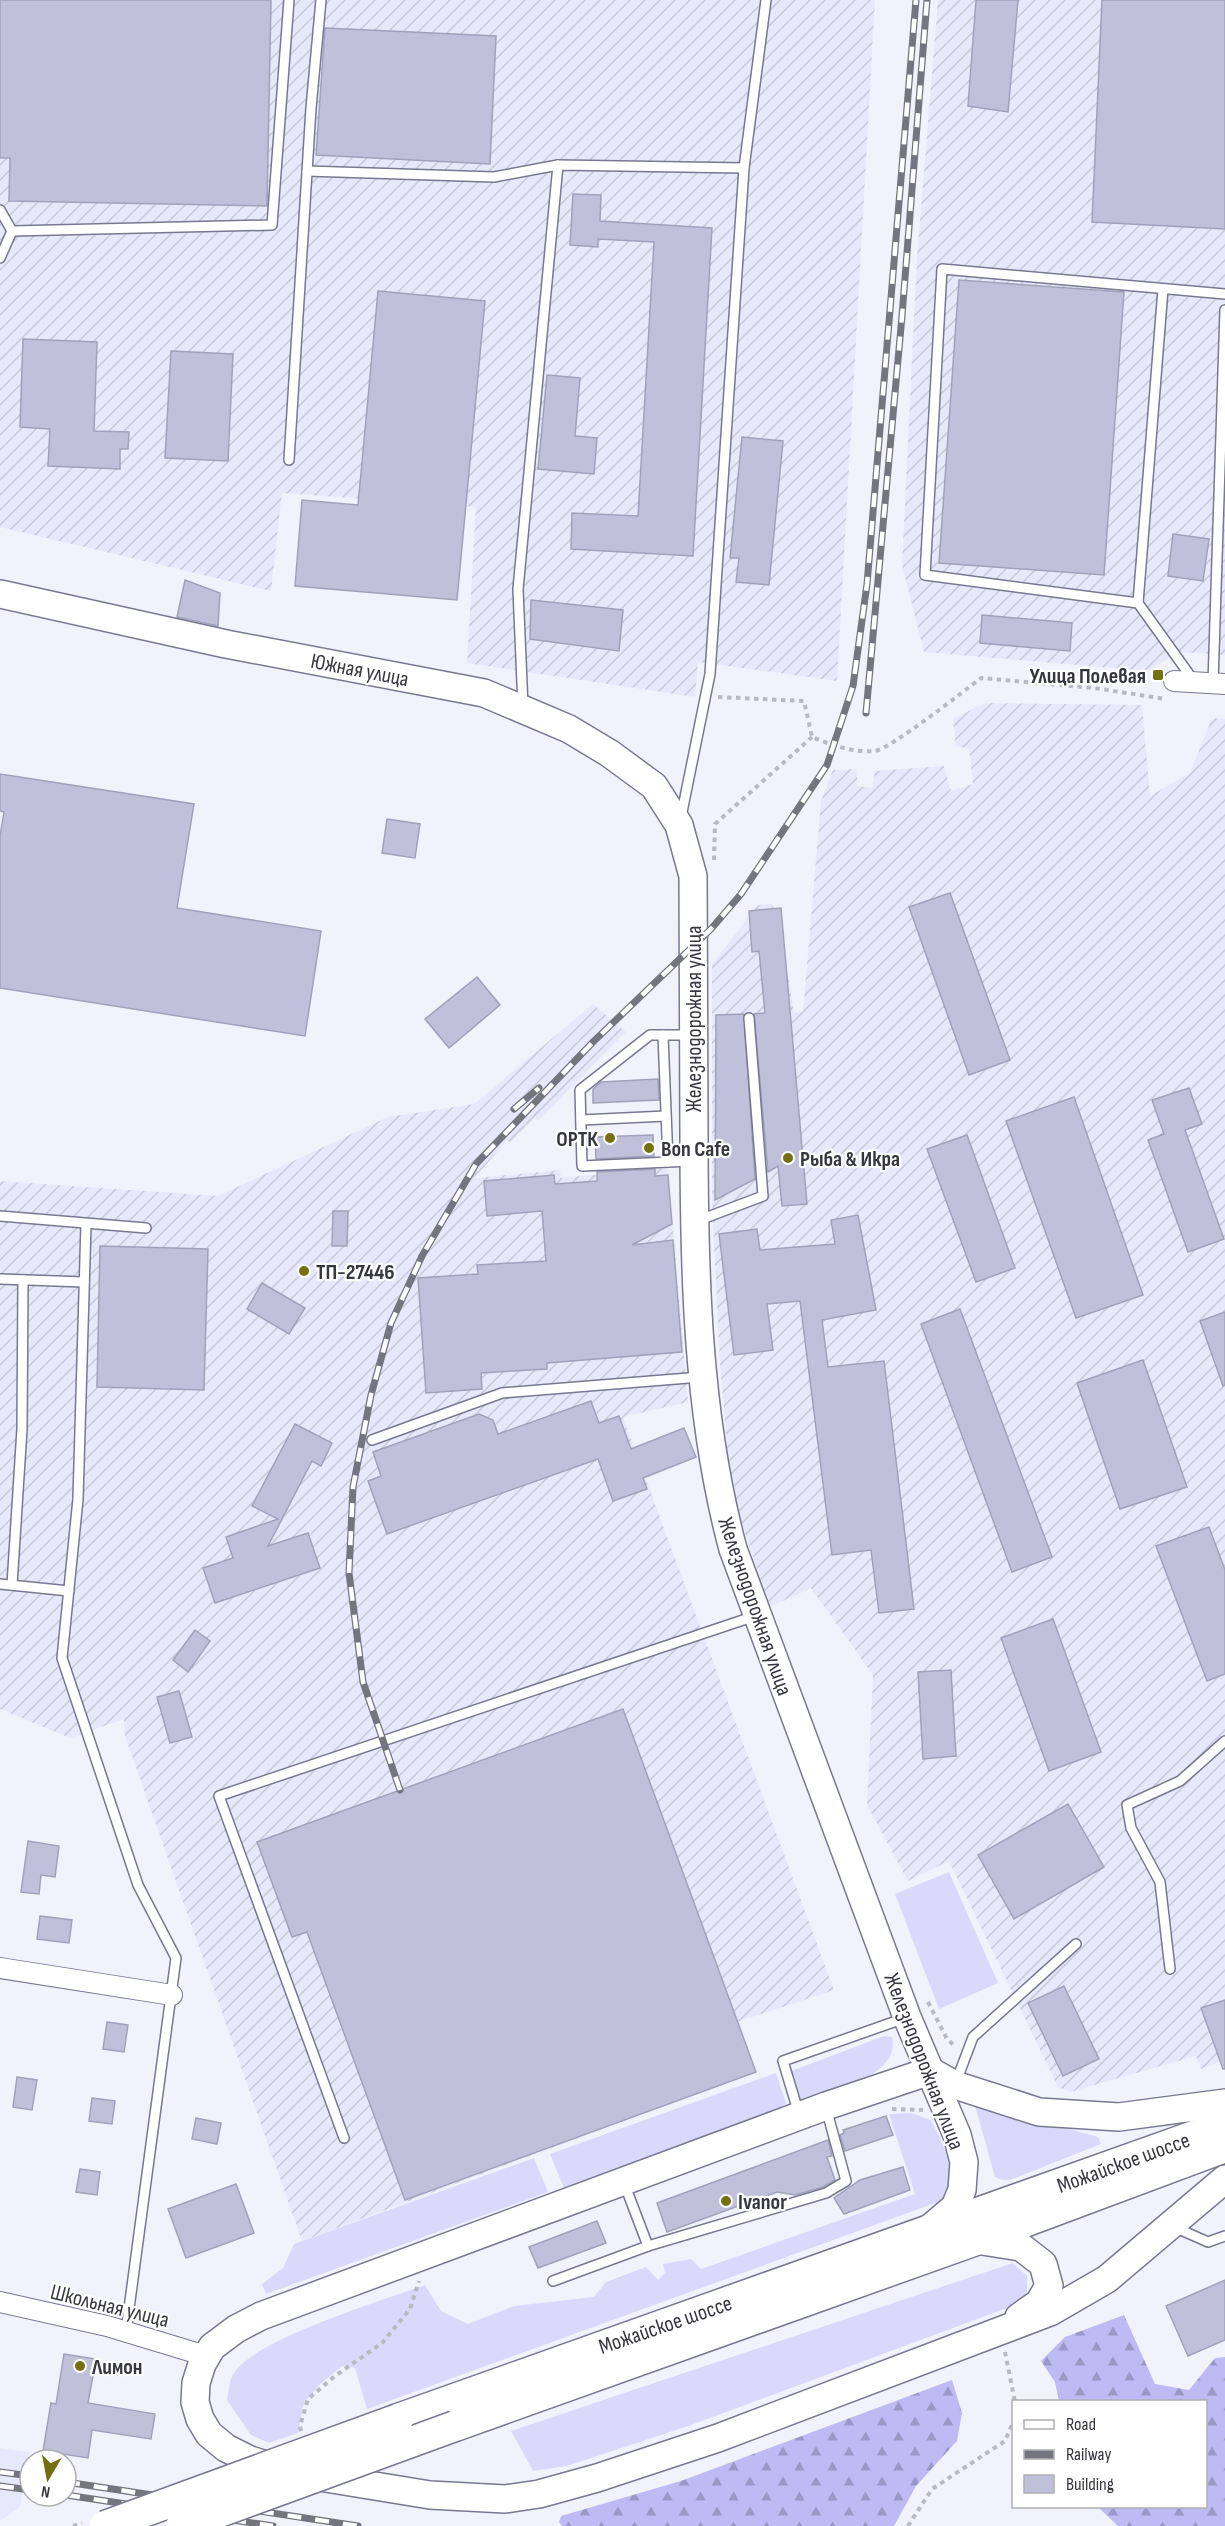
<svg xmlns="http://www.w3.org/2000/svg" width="1225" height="2526" font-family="'Sofia Sans Condensed',sans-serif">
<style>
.built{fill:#e8e8fc}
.industrial{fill:url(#industrial-furrows)}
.grass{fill:#dad9fb}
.forest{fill:url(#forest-firs)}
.building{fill:#c1c0da;stroke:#a2a1bb;stroke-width:1.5}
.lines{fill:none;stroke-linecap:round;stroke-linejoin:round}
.lane-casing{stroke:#787890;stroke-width:12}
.street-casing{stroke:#787890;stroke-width:22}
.secondary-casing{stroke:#787890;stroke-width:30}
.primary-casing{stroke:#787890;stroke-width:33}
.path{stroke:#b9b9c3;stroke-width:4;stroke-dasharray:4.5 4.5;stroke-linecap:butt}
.lane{stroke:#fff;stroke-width:9}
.street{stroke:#fff;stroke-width:20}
.secondary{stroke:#fff;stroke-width:27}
.primary{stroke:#fff;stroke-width:30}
.rail-casing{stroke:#75757f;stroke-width:7}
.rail{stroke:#fff;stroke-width:4.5;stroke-dasharray:14;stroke-linecap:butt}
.primary-bridge-casing{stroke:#787890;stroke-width:33;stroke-linecap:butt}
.path-bridge{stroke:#b9b9c3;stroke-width:4;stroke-dasharray:4.5 4.5;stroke-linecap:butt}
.primary-bridge{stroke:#fff;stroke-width:30}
.poi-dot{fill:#746f0f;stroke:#fff;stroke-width:2}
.labels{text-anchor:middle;stroke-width:4.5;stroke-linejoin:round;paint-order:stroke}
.street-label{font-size:22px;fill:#373741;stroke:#fff}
.poi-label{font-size:22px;font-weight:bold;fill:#373741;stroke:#fff;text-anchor:start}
</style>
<defs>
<pattern id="industrial-furrows" width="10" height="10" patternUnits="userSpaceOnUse" patternTransform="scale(1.5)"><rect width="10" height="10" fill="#e8e8fc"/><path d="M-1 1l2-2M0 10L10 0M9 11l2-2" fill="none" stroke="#c8c8d9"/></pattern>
<pattern id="forest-firs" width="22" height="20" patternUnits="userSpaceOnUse" patternTransform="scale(1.5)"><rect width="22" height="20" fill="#bdbaf4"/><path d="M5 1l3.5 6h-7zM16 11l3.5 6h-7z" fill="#9a98c7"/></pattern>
</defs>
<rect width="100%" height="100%" fill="#f2f2fd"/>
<polygon class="built" points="0,2448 29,2452 20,2507 0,2521"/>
<g class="industrial">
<polygon points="0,0 875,0 837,681 698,662 695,697 467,663 476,507 282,493 271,591 0,527"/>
<polygon points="938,0 1225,0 1225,655 1179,652 1148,671 924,652 902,565 917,257"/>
<polygon points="985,703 1142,705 1150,796 1190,773 1212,718 1225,719 1225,2060 1201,2069 1196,2056 1070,2092 1058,2087 949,1861 908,1881 867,1805 873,1675 811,1588 770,1607 731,1491 720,1365 712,1204 712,964 758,905 772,904 780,920 794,1013 803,1011 821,801 833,770 856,769 858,786 872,788 875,771 944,766 951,791 973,784 969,749 956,746 953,719"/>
<polygon points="593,1004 626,1032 538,1121 535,1118 510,1143 507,1140 475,1178 560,1170 561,1178 668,1168 688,1402 623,1417 834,1990 737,2022 756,2072 302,2241 125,1736 124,1719 70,1738 0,1709 0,1181 218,1196 388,1117 474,1104"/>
</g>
<g class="grass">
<polygon points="949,1872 998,1983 939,2009 895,1894"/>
<path d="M884,2036L892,2037C902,2078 825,2093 797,2101L786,2073Z"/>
<polygon points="776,2073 786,2103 780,2108 564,2188 550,2154"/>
<polygon points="974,2102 1098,2137 1101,2144 1010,2180 1002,2180 995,2177"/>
<path d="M911,2113L931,2120C940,2138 956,2168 949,2189C947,2193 943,2198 941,2201L367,2409L355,2368L342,2366L318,2386L303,2405L298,2433L269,2443L251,2435L227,2400C229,2392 229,2380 234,2373C255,2339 384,2300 425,2285L441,2311L468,2324L514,2306L594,2297L606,2282L646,2267L658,2280L665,2273L663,2264L691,2259L701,2269L915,2194L889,2114Z"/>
<polygon points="534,2158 548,2192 266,2294 262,2284 283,2268 294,2244"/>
<polygon points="1013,2263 1027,2276 1027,2293 1015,2305 691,2425 567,2466 533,2471 511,2431"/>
</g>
<g class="forest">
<polygon points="1124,2315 1155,2384 1189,2390 1215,2358 1225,2357 1225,2526 1118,2526 1098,2507 1206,2506 1206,2402 1059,2401 1055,2382 1041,2361 1065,2337"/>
<polygon points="952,2380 962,2413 957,2441 916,2486 894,2526 562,2526 559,2522 561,2516 681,2481"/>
</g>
<g class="building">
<polygon points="0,0 271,0 267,206 9,201 10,158 0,158"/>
<polygon points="976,0 1018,0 1008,112 968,106"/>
<polygon points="1102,0 1225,0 1225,229 1092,222"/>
<polygon points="325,28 496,36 490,164 316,155"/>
<polygon points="573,194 601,195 600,221 712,228 693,556 571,549 572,513 638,516 654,242 598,239 598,247 570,245"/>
<polygon points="959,280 1124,292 1104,575 939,563"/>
<polygon points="378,291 485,301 457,600 295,586 302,500 358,505"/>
<polygon points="23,339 97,342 94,431 129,432 128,449 120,449 120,469 48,466 50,429 20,427"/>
<polygon points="171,351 233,354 228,461 165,458"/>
<polygon points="547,375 580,378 575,436 597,438 594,474 538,469"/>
<polygon points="742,437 783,441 769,585 736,582 739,558 730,558"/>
<polygon points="1173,534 1209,539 1203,581 1168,576"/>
<polygon points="185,580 220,593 218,626 177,617"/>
<polygon points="531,600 623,610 619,651 530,639"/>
<polygon points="982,615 1072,623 1070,651 980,643"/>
<polygon points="0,774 194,804 177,908 321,931 305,1036 0,988 0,836 4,812 0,811"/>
<polygon points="387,819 420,824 415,858 382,853"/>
<polygon points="950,893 1010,1060 969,1075 909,907"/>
<polygon points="781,908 807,1204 782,1206 778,1166 768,1172 754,1014 765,1013 759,951 752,952 749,911"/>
<polygon points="477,977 500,1005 449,1048 425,1019"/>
<polygon points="744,1014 755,1179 715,1200 716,1015"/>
<polygon points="658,1079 659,1100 593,1103 593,1089 601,1082"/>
<polygon points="1189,1088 1202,1124 1185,1130 1224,1239 1188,1252 1148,1140 1164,1134 1152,1100"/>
<polygon points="1074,1097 1143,1295 1076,1318 1006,1121"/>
<polygon points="653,1135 654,1156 596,1159 595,1137"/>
<polygon points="967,1135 1015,1268 976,1282 927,1149"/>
<polygon points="655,1169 655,1176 668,1175 672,1224 632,1245 673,1240 682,1352 547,1363 547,1369 481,1373 482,1389 426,1393 418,1278 478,1274 477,1265 546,1261 542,1211 487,1216 484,1181 554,1175 555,1184 597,1181 597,1172"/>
<polygon points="333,1211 348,1211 347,1246 332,1246"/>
<polygon points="858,1215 876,1310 822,1320 828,1367 884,1361 914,1609 879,1613 871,1550 832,1555 800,1301 767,1304 773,1350 734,1355 719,1234 757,1229 760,1250 835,1244 831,1220"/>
<polygon points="100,1246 208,1249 204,1390 97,1387"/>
<polygon points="262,1283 305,1308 289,1334 247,1309"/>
<polygon points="960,1309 1052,1557 1012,1572 921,1324"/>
<polygon points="1225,1312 1225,1385 1223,1386 1200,1321"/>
<polygon points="1143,1360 1187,1487 1120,1509 1077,1383"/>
<polygon points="591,1401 599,1423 619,1416 631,1449 684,1428 696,1457 643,1478 647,1489 613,1501 598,1459 387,1534 368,1481 381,1476 373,1452 479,1414 493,1420 498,1434"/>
<polygon points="295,1424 332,1443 321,1466 312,1461 268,1546 308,1533 320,1568 215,1603 203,1568 233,1558 226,1537 278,1519 252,1506"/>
<polygon points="1209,1527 1225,1570 1225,1674 1207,1681 1156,1546"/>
<polygon points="1053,1619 1101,1752 1049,1771 1001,1638"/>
<polygon points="195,1630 210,1641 188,1672 173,1660"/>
<polygon points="951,1670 956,1756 923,1759 918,1672"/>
<polygon points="179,1691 192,1737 170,1743 157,1697"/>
<polygon points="623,1709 756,2072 405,2200 307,1932 292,1937 257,1842"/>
<polygon points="1068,1804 1104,1867 1014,1919 978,1855"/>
<polygon points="28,1841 59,1846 55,1877 41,1875 39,1894 21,1892"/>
<polygon points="40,1916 72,1920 69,1943 37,1939"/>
<polygon points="1064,1986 1099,2059 1063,2076 1028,2003"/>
<polygon points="1225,2000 1225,2069 1223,2069 1201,2008"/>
<polygon points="107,2022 128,2025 124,2052 103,2049"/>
<polygon points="17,2077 37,2080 32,2110 13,2107"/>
<polygon points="92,2098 115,2101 112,2124 89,2121"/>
<polygon points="886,2116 893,2135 845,2151 840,2135 844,2133 843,2130"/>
<polygon points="196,2118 221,2123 217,2144 192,2139"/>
<polygon points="828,2140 832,2156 827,2157 835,2180 823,2187 795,2195 777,2192 667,2232 657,2203"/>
<polygon points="903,2167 910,2190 844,2214 834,2198 860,2180"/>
<polygon points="80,2169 100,2172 97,2195 76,2192"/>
<polygon points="236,2184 254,2233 186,2258 168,2209"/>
<polygon points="597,2221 606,2243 538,2268 529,2247"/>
<polygon points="1225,2280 1225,2340 1188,2356 1166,2306"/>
<polygon points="64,2354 96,2359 88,2403 155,2414 151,2439 92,2430 88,2458 43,2451 51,2403 56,2404"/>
</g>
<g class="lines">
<defs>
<g id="lane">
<polyline points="307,171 494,177 558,165"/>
<polyline points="0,210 12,231"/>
<polyline points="12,231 272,225 289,0"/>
<polyline points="0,258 12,231"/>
<polyline points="1163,289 1138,603 925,575 942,269 1225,294"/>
<polyline points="289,460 311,108 321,0"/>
<polyline points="1138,603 1194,681"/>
<polyline points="1213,683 1225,310"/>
<polyline points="523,707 518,589 558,165 744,168"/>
<polyline points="681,817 710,674 744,168 766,0"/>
<polyline points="663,1035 668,1162"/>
<polyline points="691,1035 650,1035 580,1090 582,1166 691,1161"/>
<polyline points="581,1120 666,1116"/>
<polyline points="0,1216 146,1228"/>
<polyline points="697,1221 763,1196 749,1018"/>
<polyline points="86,1224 78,1499 62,1658 138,1885 176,1958 126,2331"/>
<polyline points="0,1279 84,1282"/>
<polyline points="372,1440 502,1393 701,1377"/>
<polyline points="0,1584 69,1591"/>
<polyline points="12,1585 22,1429 23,1280"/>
<polyline points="1170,1969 1160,1882 1131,1828 1127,1805 1180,1781 1225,1741"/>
<polyline points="956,2082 973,2037 1076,1944"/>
<polyline points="799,2114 783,2061 905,2018"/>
<polyline points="344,2138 219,1796 755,1616"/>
<polyline points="624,2183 648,2246 826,2193 846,2181 826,2108"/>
<polyline points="1174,2227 1208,2242 1225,2236"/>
<polyline points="553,2281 648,2246"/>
</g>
<g id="street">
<polyline points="1174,681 1225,684"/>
<polyline points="0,1968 172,1995"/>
<polyline points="0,2302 107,2326 206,2356"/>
</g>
<g id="secondary">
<path d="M0,594L226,644L484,693L569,729L609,753L654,786L679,825L693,876C694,962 694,1048 694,1135C694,1273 697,1415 733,1549L907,2017L957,2135L964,2162L962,2190L955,2207L929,2229"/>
<polyline points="1225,2103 1119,2117 1039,2112 955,2085 930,2071 826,2106 261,2316 236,2329 212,2347 202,2364 196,2383 195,2402 200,2419 209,2434 226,2448 250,2460 289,2472 430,2495 505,2499 539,2494 597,2478 718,2438 1050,2312 1107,2279 1225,2179"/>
<polyline points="976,2240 1021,2247 1043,2264 1049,2286 1039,2303 1019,2317"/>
</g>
<g id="primary">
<polyline points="398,2419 1225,2125"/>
<polyline points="455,2426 976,2240 1225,2147"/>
</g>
</defs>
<use href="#lane" class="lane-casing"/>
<use href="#street" class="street-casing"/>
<use href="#secondary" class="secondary-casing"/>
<use href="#primary" class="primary-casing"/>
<g class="path">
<path d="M718,697L804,701L812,737C831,745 854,753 875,751C890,749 964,691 981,678L1094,688L1166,699"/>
<polyline points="714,860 715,824 812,737"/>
<polyline points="928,2002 947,2039 955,2046"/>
<polyline points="892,2109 923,2110"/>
<polyline points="1005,2352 1015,2402"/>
<polyline points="301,2431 300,2426 308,2399 335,2376 382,2343 410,2309 419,2281"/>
<polyline points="908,2526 932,2489 1005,2441 1014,2420"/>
</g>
<use href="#lane" class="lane"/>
<use href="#street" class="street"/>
<use href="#secondary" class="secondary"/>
<use href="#primary" class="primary"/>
<defs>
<g id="rail">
<polyline points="866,713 902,316 927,0"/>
<polyline points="514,1109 539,1088"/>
<polyline points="400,1790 363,1682 349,1573 353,1487 371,1395 391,1323 422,1256 476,1164 594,1041 711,929 741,894 827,765 853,686 867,584 916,0"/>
<polyline points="0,2472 30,2476"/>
<polyline points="66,2482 358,2526"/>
<polyline points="0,2486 30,2490"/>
<polyline points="66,2495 273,2526"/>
</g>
</defs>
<use href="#rail" class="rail-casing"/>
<use href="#rail" class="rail"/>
<defs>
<g id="primary-bridge">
<polyline points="105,2526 398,2419"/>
<polyline points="181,2526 455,2426"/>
</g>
</defs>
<use href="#primary-bridge" class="primary-bridge-casing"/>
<polyline class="path-bridge" points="73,2526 82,2523"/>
<use href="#primary-bridge" class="primary-bridge"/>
</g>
<g class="poi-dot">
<rect x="1152" y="669" width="12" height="12" rx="3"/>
<circle cx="610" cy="1138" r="6"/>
<circle cx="649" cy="1148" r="6"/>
<circle cx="788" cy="1158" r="6"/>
<circle cx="304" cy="1271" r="6"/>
<circle cx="726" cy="2201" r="6"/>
<circle cx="80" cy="2366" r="6"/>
</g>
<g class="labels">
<g class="street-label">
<text transform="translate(360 669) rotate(11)" y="8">Южная улица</text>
<text transform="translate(693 1019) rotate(-90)" y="8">Железнодорожная улица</text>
<text transform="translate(756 1606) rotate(71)" y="8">Железнодорожная улица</text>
<text transform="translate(925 2061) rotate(69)" y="8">Железнодорожная улица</text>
<text transform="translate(1123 2162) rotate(-20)" y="8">Можайское шоссе</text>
<text transform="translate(110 2305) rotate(14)" y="8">Школьная улица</text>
<text transform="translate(665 2324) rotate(-19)" y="8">Можайское шоссе</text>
</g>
<g class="poi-label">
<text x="1146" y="683" text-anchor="end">Улица Полевая</text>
<text x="598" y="1146" text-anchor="end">ОРТК</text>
<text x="661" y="1156">Bon Cafe</text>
<text x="800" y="1166">Рыба &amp; Икра</text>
<text x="316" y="1279">ТП-27446</text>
<text x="738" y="2209">Ivanor</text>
<text x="92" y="2374">Лимон</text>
</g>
</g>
<rect x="1012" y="2400" width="195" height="108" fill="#ffffff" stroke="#afafb3" stroke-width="1.5"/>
<rect x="1024" y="2420" width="30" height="9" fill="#ffffff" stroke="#afafb3" stroke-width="1.5"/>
<text x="1066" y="2430" font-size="18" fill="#373741">Road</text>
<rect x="1024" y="2450" width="30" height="9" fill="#75757f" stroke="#afafb3" stroke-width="1.5"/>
<text x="1066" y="2460" font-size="18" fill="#373741">Railway</text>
<rect x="1024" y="2475" width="30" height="18" fill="#c1c0da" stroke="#afafb3" stroke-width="1.5"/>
<text x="1066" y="2490" font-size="18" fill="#373741">Building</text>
<g transform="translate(48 2478) rotate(190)"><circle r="28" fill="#ffffff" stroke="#afafb3" stroke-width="1.5"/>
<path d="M0-4.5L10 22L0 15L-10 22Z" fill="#746f0f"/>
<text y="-9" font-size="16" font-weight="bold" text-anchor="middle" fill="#373741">N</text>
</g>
</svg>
